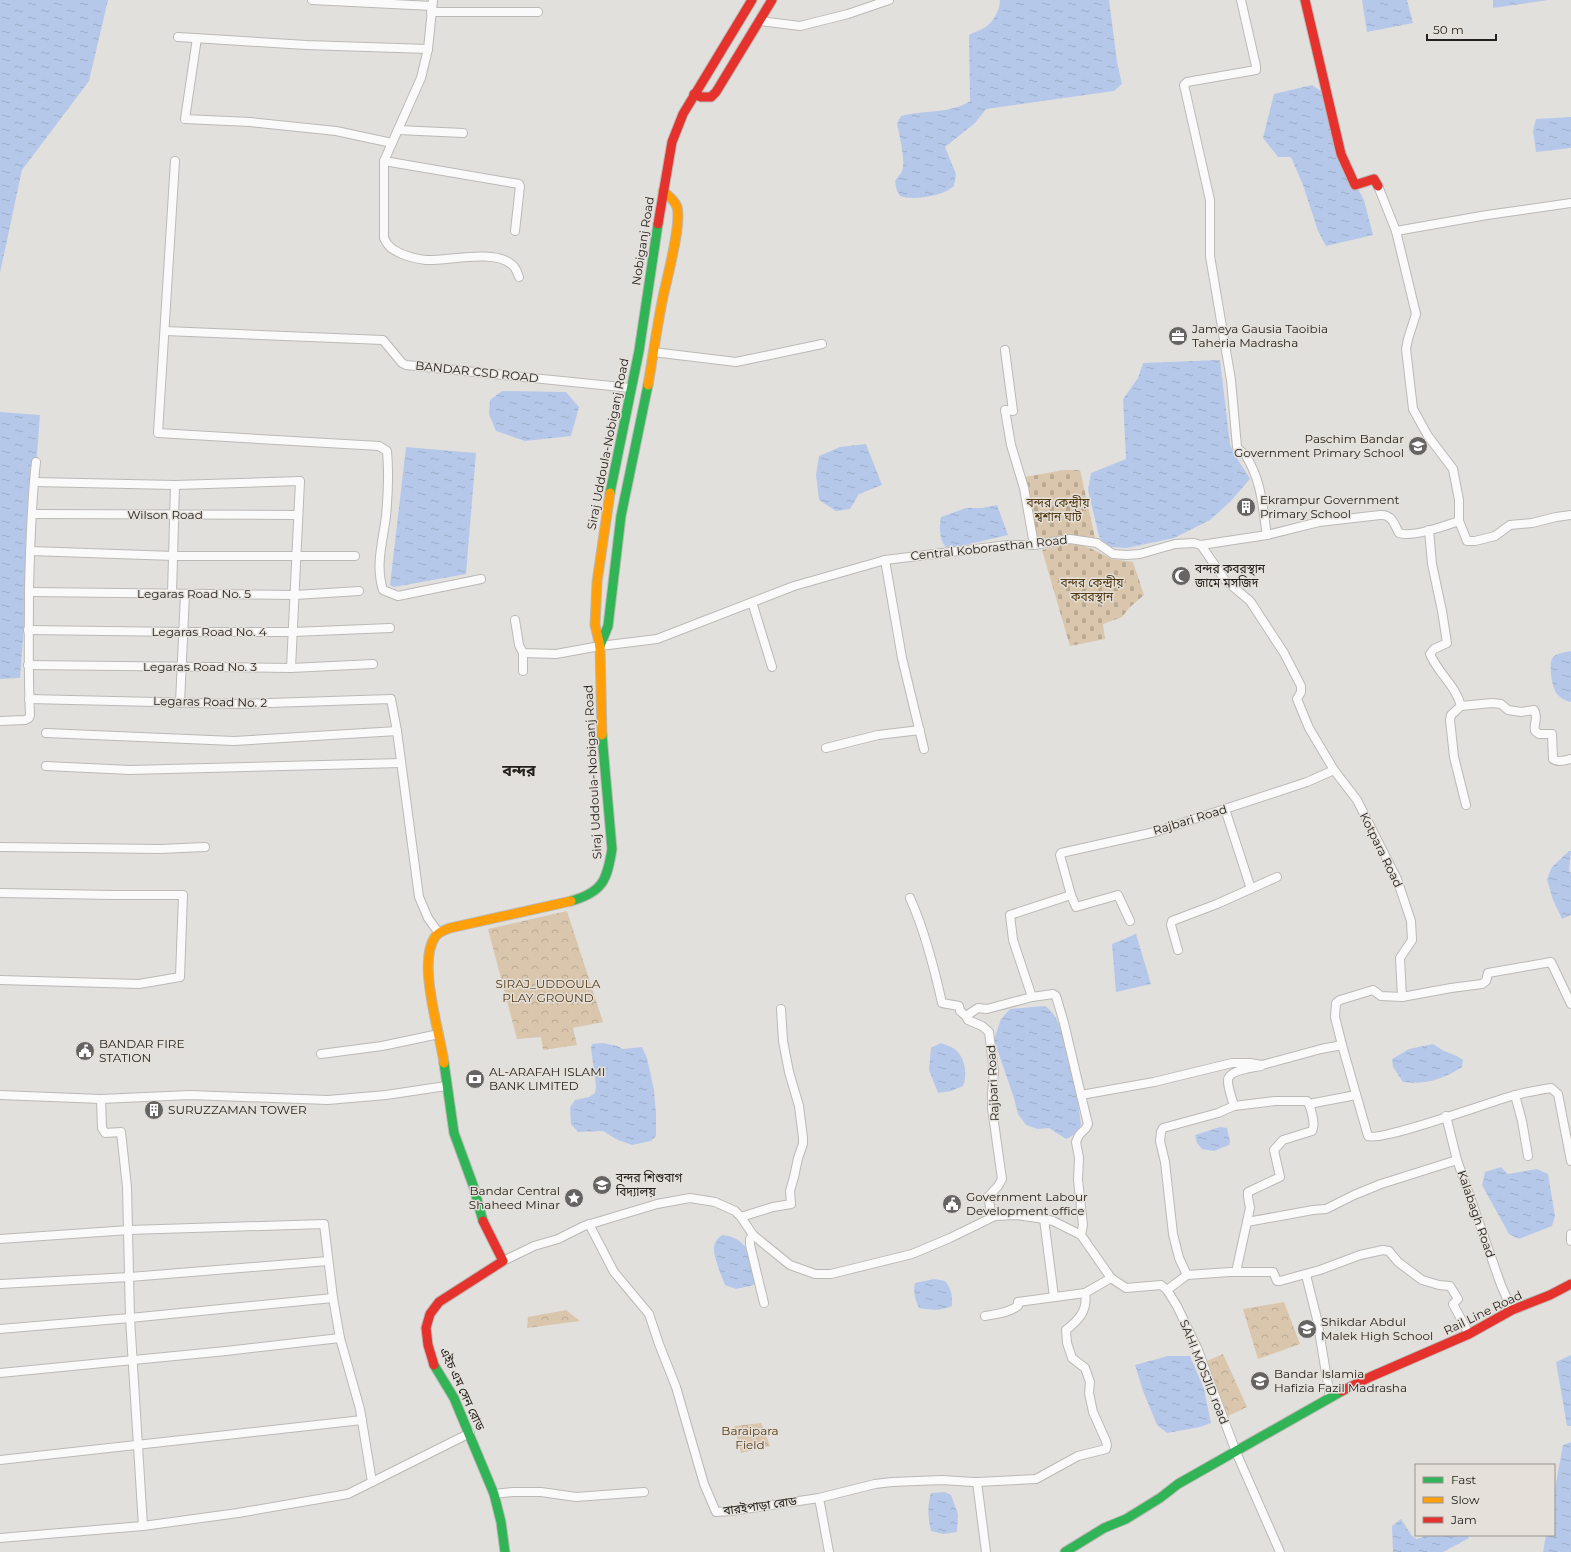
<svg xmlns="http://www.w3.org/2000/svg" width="1571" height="1552" font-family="Montserrat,'Noto Sans Bengali',sans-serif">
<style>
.cemetery{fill:url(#cemetery-stones)}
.park{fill:url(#park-crowns)}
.water{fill:url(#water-ripples)}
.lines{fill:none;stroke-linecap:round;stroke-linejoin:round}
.street-casing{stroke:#bbb9b6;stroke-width:10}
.fast-casing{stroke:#bbb9b6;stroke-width:11}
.slow-casing{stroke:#bbb9b6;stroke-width:11}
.jam-casing{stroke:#bbb9b6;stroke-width:11}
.street{stroke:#fbfafa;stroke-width:8}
.fast{stroke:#30b455;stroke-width:9}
.slow{stroke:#ff9f0a;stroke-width:9}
.jam{stroke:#e5322d;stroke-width:9}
.labels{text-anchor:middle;stroke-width:3;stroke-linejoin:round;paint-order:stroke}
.street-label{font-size:12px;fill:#242220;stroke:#e5e0da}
.poi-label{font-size:12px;fill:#242220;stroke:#e5e0da;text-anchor:start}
.park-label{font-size:12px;fill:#533a13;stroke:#e5e0da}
.district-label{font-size:16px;font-weight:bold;fill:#242220;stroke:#e5e0da}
</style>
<defs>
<pattern id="cemetery-stones" width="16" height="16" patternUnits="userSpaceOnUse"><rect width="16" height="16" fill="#d9c6ac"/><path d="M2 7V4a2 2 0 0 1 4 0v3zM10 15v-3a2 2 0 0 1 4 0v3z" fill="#baaa94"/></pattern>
<pattern id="park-crowns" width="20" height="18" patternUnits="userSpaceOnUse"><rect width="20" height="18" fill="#d9c6ac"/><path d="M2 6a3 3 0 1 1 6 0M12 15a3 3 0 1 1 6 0" fill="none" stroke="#baaa94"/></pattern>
<pattern id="water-ripples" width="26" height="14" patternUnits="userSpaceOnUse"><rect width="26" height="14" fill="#b6c8ea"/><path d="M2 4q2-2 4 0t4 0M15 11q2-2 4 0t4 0" fill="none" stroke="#9cacc8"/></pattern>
</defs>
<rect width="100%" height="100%" fill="#e2e0dd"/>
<g class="cemetery">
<polygon points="1064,470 1080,470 1095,538 1034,539 1025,477"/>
<polygon points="1074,543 1092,549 1112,559 1133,562 1144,595 1129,608 1122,617 1103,624 1105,639 1070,646 1042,550"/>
</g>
<g class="park">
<polygon points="567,911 603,1022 573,1028 577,1045 543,1050 541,1037 517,1039 488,929"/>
<polygon points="1284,1302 1300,1344 1258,1359 1243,1309"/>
<polygon points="566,1310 580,1321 527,1328 528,1317"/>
<polygon points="1223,1354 1247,1407 1228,1416 1207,1361"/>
<polygon points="761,1423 770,1446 741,1453 734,1426"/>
</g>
<g class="water">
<polygon points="0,0 108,0 89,81 22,170 0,273"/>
<path d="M1000,0H1109L1117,61L1122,84L1114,91L986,109L975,123L945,147L956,174L954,186C944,196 913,201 900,196L897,191L895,182C896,177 900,176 902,171C906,160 899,135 897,123L901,116C923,110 950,114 970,101L969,35C974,32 979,31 984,28C993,23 1000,10 1000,0Z"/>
<polygon points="1362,0 1407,0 1413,23 1367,32"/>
<polygon points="1493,0 1548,0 1493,8"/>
<polygon points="1312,85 1330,97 1343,161 1364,200 1373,235 1326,246 1318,231 1303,185 1291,157 1278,157 1263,138 1274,94"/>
<polygon points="1571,117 1571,148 1536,152 1533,131 1536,119"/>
<path d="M1220,360L1230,444C1234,456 1244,468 1250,479L1230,502L1210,520L1174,538L1127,548L1111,547L1103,543L1099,536L1088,490L1091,473L1126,459L1123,399L1138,378L1143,363Z"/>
<polygon points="502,391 566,392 579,407 571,436 525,441 496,431 489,414 490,400"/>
<polygon points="0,412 40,415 20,678 0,679"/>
<polygon points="866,444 882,485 859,494 850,509 836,511 819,500 816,475 819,456 840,447"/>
<polygon points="406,447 476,453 466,574 394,587 390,585"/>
<path d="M997,505L1008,535L948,549C939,542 939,527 941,517L966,508H982Z"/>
<path d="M1571,651V702C1566,701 1560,698 1557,694C1552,688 1548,664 1553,657C1557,653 1566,652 1571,651Z"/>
<polygon points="1569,851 1571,851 1569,871 1571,873 1571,915 1562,919 1553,900 1547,879 1552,867"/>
<polygon points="1136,934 1151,984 1116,992 1112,944"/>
<path d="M1045,1006C1060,1017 1060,1030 1065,1046C1073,1072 1078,1098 1081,1125L1075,1134L1066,1139L1049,1128L1038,1129L1026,1125L1018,1114L1014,1098L994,1040L1001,1019L1010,1009Z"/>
<polygon points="603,1043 617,1046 623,1049 642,1047 647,1058 654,1090 656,1114 656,1136 651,1141 632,1145 618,1140 603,1131 578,1132 571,1124 570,1107 575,1100 589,1097 595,1093 596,1087 591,1048 592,1044"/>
<path d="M941,1043C945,1045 950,1046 953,1048C965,1055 968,1075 963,1086L951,1091L938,1093L929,1070L931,1048Z"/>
<path d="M1433,1044L1444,1051L1457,1056L1463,1060L1462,1067C1444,1079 1425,1085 1403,1082L1393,1067L1392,1059L1409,1049Z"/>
<polygon points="1220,1127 1227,1128 1230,1142 1229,1145 1214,1151 1202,1149 1197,1143 1195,1135"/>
<polygon points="1501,1167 1508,1174 1537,1169 1548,1174 1555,1216 1552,1226 1519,1239 1509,1234 1482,1185 1485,1172"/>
<path d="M722,1235C748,1237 757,1262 754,1285L736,1289L725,1285C722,1277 713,1256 714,1248C714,1242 718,1238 722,1235Z"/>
<path d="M934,1279L945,1281C952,1289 952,1296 952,1306C941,1311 931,1310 919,1308C915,1300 913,1292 915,1283Z"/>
<polygon points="1571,1355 1571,1426 1567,1426 1556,1362"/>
<polygon points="1168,1356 1190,1356 1204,1389 1211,1423 1200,1427 1167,1433 1157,1425 1143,1391 1135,1365"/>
<polygon points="1571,1442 1571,1552 1543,1552 1546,1535 1554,1535 1554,1494 1563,1445"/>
<path d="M945,1492L951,1495L958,1514L957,1532L943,1534L931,1531C928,1518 927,1506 931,1493Z"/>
<polygon points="1401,1519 1412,1536 1417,1539 1428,1535 1468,1535 1469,1538 1443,1552 1393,1552 1392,1526"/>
</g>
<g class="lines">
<defs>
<g id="street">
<polyline points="312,0 432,6"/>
<path d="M433,0L428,49L421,78L384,161V238C388,247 393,250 402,254C409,257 418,259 426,260C448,261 494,249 511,264C516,267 517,272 519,277"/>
<path d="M1241,0L1256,66V70L1187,82L1184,85L1210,200V256L1231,380L1237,447C1239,451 1243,452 1246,456C1262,482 1262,505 1267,535"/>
<polyline points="431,12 538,12"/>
<polyline points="760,21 800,26 848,14 889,0"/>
<polyline points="178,37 306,45 428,49"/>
<polyline points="197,38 185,119 250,122 336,131 392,143"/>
<polyline points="398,130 463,133"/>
<path d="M175,161L158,433L379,446L387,451C389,473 388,495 386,516C383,541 375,565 383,590L398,596L481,579"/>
<polyline points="384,161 519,184 520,186 515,231"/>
<polyline points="1378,186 1396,231 1416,314 1408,339 1406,349 1413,409 1428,436 1453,469 1459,500 1459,521"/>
<polyline points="1396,231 1487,215 1571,203"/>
<polyline points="165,331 383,340 402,363 406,365 631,388"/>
<polyline points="1005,350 1013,411 1005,410 1011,445 1024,488 1034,545"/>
<polyline points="653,352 736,362 822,344"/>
<polyline points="34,482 175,485 300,481 291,668"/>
<polyline points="32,514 298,515"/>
<path d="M1429,530L1432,564L1442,611L1447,643L1434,649L1430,654C1438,673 1456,686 1461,706L1492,703L1501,704L1508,710L1521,712L1534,710C1539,717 1533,724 1535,731L1539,734H1552L1553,759C1558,763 1565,760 1571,759"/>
<polyline points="1201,545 1225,580 1250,601 1284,653 1301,686 1301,692 1297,699 1309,728 1334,770 1357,800 1397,879 1411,921 1412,940 1400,958 1402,997 1451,988 1482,984 1486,981 1488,973 1551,962 1571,1004"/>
<polyline points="30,551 174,556 355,556"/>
<polyline points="885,560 902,658 924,749"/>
<polyline points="29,592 295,595 359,591"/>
<polyline points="172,594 175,485"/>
<polyline points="752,602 772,667"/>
<path d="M515,620L519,645L523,653L556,654L600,646L657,639L794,586L885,560L1008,545H1034L1070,539L1097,543L1113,554L1126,555L1140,554L1175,544L1194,543L1201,545L1267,535L1319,522L1380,515C1392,514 1394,524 1399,533C1411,538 1445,526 1459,521L1467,541H1475L1495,536L1510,525L1532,523L1556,517L1571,515"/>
<polyline points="28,630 183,632 293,632 390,628"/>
<polyline points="28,665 291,668 373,664"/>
<polyline points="523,671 523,653"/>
<polyline points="29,699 240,704 391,699 397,731 419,897 428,918 438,932"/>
<polyline points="180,703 185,594"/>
<polyline points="1461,706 1451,715 1450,720 1454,757 1466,805"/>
<path d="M0,721L25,720L29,718L30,715C28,673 29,632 29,590C30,547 31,504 36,462"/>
<polyline points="46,733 234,741 397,731"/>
<polyline points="826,748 878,735 920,730"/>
<polyline points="46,766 130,770 401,763"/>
<polyline points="1225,809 1251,889"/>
<polyline points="0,847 160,849 205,847"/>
<polyline points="0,893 113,895 183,895 180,977 139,984 0,980"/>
<polyline points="1071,895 1060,855 1061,853 1155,832 1307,782 1334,770"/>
<path d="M910,898C925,931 934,967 942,1003L959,1006L960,1011L966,1016"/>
<polyline points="1178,950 1171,925 1172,921 1217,904 1277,877"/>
<polyline points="1032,997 1053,994 1056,996 1064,1023 1081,1095"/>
<polyline points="1342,1045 1335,1017 1336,1003 1340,1000 1373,990 1381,996 1402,997"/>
<polyline points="321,1054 382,1046 439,1034"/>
<polyline points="0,1095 101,1099 190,1095 328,1100 386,1095 446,1086"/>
<polyline points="1515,1095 1522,1121 1528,1156"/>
<polyline points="101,1099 102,1128 105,1133 121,1132 127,1187 130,1318 143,1526"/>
<polyline points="1309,1104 1356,1095"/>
<path d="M1234,1106L1275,1101H1307C1311,1107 1316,1125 1312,1131L1283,1140L1274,1150L1280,1177L1248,1192V1197L1250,1208L1236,1272"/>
<polyline points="1446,1116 1457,1160 1501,1285 1512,1310"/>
<polyline points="995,1216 991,1211 988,1197 998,1186 1002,1179 992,1108 992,1093 994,1072 989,1032 982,1026 968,1020 966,1016 978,1008 987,1009 1032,997 1013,940 1010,915 1071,895 1076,907 1118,895 1130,921"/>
<polyline points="741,1217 773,1207 791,1204 790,1191 794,1177 798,1158 803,1144 803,1138 799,1106 789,1072 783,1041 781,1009"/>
<polyline points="1044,1219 1054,1297"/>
<polyline points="1247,1222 1313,1210 1326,1209 1354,1195 1381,1184 1457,1160"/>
<polyline points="589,1224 614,1272 649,1314 659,1344 676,1387 704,1484 716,1512 731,1511 819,1498 875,1484 892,1482 942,1480 973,1482 977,1482 986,1552"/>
<polyline points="1571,1234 1571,1241"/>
<polyline points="753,1235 750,1239 750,1245 764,1303"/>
<path d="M1081,1235L1083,1225L1078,1180L1079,1158L1076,1142L1079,1135L1086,1128L1088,1124L1081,1095L1154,1082L1232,1063H1250L1262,1065L1321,1049L1342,1045L1368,1136C1382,1142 1492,1101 1515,1095C1527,1092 1539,1090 1551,1088L1558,1094L1571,1161"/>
<polyline points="0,1239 129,1230 324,1224 333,1298 340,1338 360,1409 372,1482"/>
<polyline points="503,1261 534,1246 558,1239 584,1226 657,1204 690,1198 715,1202 735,1211 741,1217 753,1235 790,1265 815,1274 831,1274 912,1254 950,1238 995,1216 1017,1215 1044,1219 1053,1221 1081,1235 1111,1278 1126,1288 1161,1285 1167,1290 1177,1306 1198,1350 1236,1452 1280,1552"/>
<path d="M1187,1275L1179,1258L1173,1234L1165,1162L1160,1141L1161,1132L1163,1128L1218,1113L1234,1106C1232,1098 1228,1089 1228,1081C1227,1070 1253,1068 1261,1066"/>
<polyline points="1306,1275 1317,1319 1330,1397"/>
<polyline points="0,1284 130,1277 328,1261"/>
<polyline points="1167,1290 1187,1275 1230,1272 1273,1272 1277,1281 1280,1281 1320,1270 1360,1255 1383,1250 1389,1251 1398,1262 1422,1280 1439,1285 1450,1286 1458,1299 1453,1304 1469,1334"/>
<path d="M985,1316C996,1314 1008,1313 1018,1306V1302L1085,1293L1111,1278"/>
<polyline points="0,1329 130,1318 333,1298"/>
<polyline points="0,1373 226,1351 340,1338"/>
<polyline points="0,1460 362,1420"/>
<path d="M977,1482L1036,1479L1078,1456L1106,1449L1107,1446L1106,1441L1093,1412L1089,1393L1090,1382L1085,1368L1072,1358L1067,1343L1066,1330C1079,1320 1088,1310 1085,1293"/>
<polyline points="494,1494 513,1492 541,1492 576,1497 644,1492"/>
<polyline points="819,1498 829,1552"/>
<polyline points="0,1538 143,1526 238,1513 348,1494 470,1433"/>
</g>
<g id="fast">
<polyline points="610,493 639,351 658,224"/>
<polyline points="600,646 608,626 621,516 648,385"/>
<path d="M571,901C603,892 607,880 612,849L602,735"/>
<polyline points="444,1063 454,1133 473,1185 483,1221"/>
<polyline points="434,1365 454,1398 494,1494 501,1522 505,1552"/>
<polyline points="1065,1552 1104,1528 1126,1519 1160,1498 1178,1484 1342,1391"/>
</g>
<g id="slow">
<path d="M648,385C653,356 657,326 663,297C667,278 682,223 677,207C675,200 668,196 663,191"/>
<polyline points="602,735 600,646 595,625 597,582 610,493"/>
<path d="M444,1063C440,1032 417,963 435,937C438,932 445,930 450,928L571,901"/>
</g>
<g id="jam">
<polyline points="1305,0 1341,154 1355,185 1374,179 1378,186"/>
<polyline points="694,94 701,97 711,97 716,92 772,0"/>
<polyline points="658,224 672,142 683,114 752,0"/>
<polyline points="434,1365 428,1345 426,1328 430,1314 439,1302 503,1261 483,1221"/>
<polyline points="1342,1391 1370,1377 1469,1334 1512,1310 1550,1295 1571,1284"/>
</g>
</defs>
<use href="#street" class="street-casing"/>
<use href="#fast" class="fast-casing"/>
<use href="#slow" class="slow-casing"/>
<use href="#jam" class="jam-casing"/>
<use href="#street" class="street"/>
<use href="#fast" class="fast"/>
<use href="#slow" class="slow"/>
<use href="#jam" class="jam"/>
</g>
<defs>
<symbol id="office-disc" viewBox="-11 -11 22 22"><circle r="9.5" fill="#666462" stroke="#e5e0da"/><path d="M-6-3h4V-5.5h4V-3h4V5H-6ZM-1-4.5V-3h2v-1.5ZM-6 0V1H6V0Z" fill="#fff"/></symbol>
<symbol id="school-disc" viewBox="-11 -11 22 22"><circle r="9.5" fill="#666462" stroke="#e5e0da"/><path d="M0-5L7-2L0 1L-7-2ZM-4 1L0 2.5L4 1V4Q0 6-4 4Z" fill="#fff"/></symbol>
<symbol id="building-disc" viewBox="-11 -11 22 22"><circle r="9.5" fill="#666462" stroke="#e5e0da"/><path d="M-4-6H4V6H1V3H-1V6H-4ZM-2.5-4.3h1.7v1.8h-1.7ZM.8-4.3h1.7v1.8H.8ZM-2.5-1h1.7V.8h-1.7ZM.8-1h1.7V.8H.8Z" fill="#fff"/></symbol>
<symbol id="mosque-disc" viewBox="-11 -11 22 22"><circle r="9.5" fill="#666462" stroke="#e5e0da"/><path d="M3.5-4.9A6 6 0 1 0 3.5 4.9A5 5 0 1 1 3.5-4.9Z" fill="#fff"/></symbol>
<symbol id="civic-disc" viewBox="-11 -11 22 22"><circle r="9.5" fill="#666462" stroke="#e5e0da"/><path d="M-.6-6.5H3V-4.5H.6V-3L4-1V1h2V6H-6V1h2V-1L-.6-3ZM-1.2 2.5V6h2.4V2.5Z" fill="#fff"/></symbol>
<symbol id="bank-disc" viewBox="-11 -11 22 22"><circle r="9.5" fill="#666462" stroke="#e5e0da"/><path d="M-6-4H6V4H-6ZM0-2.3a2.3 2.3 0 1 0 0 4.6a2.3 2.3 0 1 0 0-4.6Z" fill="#fff"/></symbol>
<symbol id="sight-disc" viewBox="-11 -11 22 22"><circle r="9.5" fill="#666462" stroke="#e5e0da"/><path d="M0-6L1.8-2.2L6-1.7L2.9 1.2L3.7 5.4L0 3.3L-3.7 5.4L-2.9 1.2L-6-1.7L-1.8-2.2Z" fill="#fff"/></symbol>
</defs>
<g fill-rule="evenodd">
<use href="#office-disc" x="1167" y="325" width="22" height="22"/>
<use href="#school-disc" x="1407" y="435" width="22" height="22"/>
<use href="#building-disc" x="1235" y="496" width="22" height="22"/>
<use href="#mosque-disc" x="1170" y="565" width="22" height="22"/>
<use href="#civic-disc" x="74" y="1040" width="22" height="22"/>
<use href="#bank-disc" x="464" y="1068" width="22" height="22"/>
<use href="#building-disc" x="143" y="1099" width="22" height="22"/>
<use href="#school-disc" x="591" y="1174" width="22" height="22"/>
<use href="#sight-disc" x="563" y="1187" width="22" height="22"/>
<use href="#civic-disc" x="941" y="1193" width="22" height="22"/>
<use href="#school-disc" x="1296" y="1318" width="22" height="22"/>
<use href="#school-disc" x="1249" y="1370" width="22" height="22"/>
</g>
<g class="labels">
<g class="street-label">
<text transform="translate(643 241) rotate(-81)" y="4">Nobiganj Road</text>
<text transform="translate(477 372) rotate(6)" y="4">BANDAR CSD ROAD</text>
<text transform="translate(608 444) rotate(-79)" y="4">Siraj Uddoula-Nobiganj Road</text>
<text x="165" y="519">Wilson Road</text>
<text transform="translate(989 548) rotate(-6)" y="4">Central Koborasthan Road</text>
<text x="194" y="598">Legaras Road No. 5</text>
<text x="209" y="636">Legaras Road No. 4</text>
<text x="200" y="671">Legaras Road No. 3</text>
<text transform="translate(210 702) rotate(1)" y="4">Legaras Road No. 2</text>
<text transform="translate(593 772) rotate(-93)" y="4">Siraj Uddoula-Nobiganj Road</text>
<text transform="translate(1190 820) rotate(-17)" y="4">Rajbari Road</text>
<text transform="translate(1381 850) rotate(64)" y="4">Kotpara Road</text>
<text transform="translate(993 1083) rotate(-93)" y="4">Rajbari Road</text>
<text transform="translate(1476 1214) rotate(71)" y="4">Kalabagh Road</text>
<text transform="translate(1483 1313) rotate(-26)" y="4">Rail Line Road</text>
<text transform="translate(1204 1372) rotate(68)" y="4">SAHI MOSJID road</text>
<text transform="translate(462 1389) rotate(65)" y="4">এইচ এম সেন রোড</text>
<text transform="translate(760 1506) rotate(-8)" y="4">বারইপাড়া রোড</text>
</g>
<g class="poi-label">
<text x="1192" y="333">Jameya Gausia Taoibia<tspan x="1192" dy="14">Taheria Madrasha</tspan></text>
<text x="1404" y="443" text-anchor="end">Paschim Bandar<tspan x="1404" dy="14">Government Primary School</tspan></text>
<text x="1260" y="504">Ekrampur Government<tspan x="1260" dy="14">Primary School</tspan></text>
<text x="1195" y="573">বন্দর কবরস্থান<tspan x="1195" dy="14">জামে মসজিদ</tspan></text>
<text x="99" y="1048">BANDAR FIRE<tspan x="99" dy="14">STATION</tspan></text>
<text x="489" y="1076">AL-ARAFAH ISLAMI<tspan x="489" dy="14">BANK LIMITED</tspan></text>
<text x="168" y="1114">SURUZZAMAN TOWER</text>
<text x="616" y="1182">বন্দর শিশুবাগ<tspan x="616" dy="14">বিদ্যালয়</tspan></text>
<text x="560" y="1195" text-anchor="end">Bandar Central<tspan x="560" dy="14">Shaheed Minar</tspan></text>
<text x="966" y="1201">Government Labour<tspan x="966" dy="14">Development office</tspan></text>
<text x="1321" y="1326">Shikdar Abdul<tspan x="1321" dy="14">Malek High School</tspan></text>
<text x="1274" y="1378">Bandar Islamia<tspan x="1274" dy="14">Hafizia Fazil Madrasha</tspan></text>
</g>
<g class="park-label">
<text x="1058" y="507">বন্দর কেন্দ্রীয়<tspan x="1058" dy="14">শ্বশান ঘাট</tspan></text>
<text x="1092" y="587">বন্দর কেন্দ্রীয়<tspan x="1092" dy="14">কবরস্থান</tspan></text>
<text x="548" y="988">SIRAJ_UDDOULA<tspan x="548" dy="14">PLAY GROUND</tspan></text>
<text x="750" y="1435">Baraipara<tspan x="750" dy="14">Field</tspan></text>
</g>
<g class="district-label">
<text x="519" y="776">বন্দর</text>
</g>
</g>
<rect x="1415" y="1464" width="140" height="72" fill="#e5e0da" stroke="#989490"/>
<rect x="1423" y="1477" width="20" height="6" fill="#30b455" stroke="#989490"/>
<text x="1451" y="1484" font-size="12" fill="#242220">Fast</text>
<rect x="1423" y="1497" width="20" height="6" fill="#ff9f0a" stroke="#989490"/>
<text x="1451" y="1504" font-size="12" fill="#242220">Slow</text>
<rect x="1423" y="1517" width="20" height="6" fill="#e5322d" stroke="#989490"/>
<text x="1451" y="1524" font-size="12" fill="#242220">Jam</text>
<path d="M1427 34v6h69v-6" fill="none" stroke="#242220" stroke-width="2"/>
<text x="1433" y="34" font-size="12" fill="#242220" stroke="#e5e0da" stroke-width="3" paint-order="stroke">50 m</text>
</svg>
